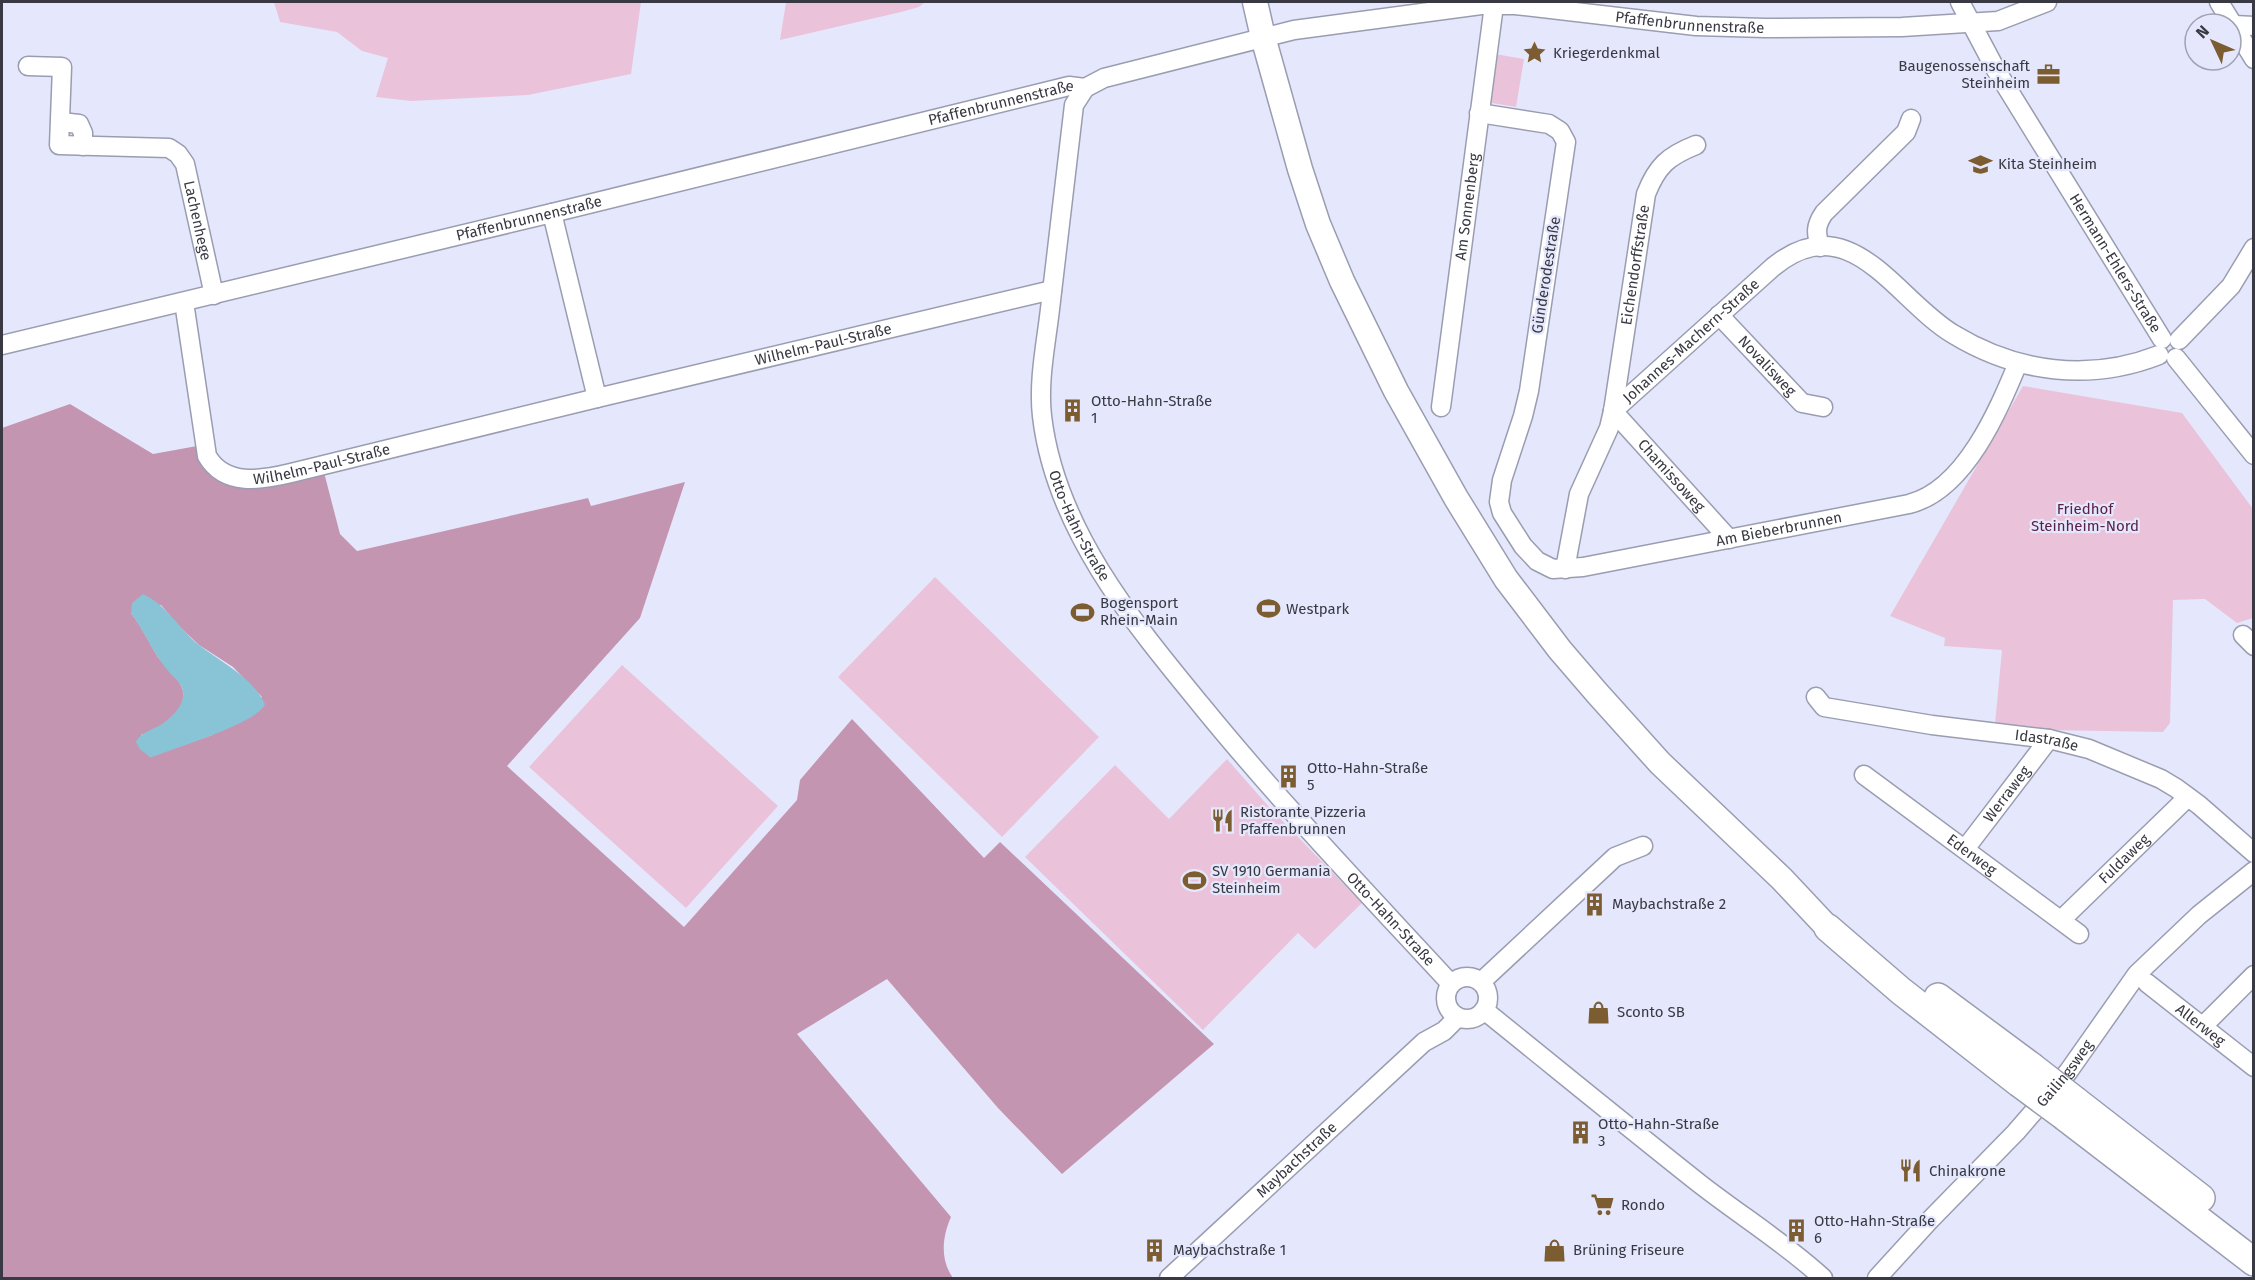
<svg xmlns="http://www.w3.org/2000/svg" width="2255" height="1280" font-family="'Fira Sans',sans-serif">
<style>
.green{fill:#eac3da}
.forest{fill:#c495b1;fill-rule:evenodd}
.water{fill:#88c4d6}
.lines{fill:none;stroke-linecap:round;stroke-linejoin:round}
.minor-casing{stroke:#9a9db0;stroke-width:21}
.major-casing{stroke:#9a9db0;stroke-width:27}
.highway-casing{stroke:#9a9db0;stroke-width:30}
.minor{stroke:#fff;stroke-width:18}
.major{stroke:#fff;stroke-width:24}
.highway{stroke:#fff;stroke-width:27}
.highway-bridge-casing{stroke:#9a9db0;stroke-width:30;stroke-linecap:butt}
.highway-bridge{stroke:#fff;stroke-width:27}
.labels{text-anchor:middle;stroke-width:4.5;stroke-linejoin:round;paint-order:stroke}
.street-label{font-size:15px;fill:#383942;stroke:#e5e8fd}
.poi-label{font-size:15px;fill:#383942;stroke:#e5e8fd;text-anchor:start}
.park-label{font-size:15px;fill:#5a2147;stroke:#e5e8fd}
</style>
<rect width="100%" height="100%" fill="#e5e8fd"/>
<g class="green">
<polygon points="274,2 641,2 631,74 528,95 411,101 376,97 388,58 362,51 337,32 280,22"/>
<polygon points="786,2 925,2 919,7 901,12 780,40"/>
<polygon points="1495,54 1524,59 1516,107 1486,102"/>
<polygon points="2023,386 2182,413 2253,509 2253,618 2237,623 2205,599 2173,600 2170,723 2163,732 2045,730 1995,724 2002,650 1944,646 1945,638 1890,616"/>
<polygon points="935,577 1099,737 1002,837 838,677"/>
<polygon points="622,665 778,806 686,908 529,767"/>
<polygon points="1227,759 1270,808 1362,903 1315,949 1298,933 1203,1030 1025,857 1115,765 1169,819"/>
</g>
<path class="forest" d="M70,404L153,454L197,446L227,479L320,457L340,534L357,551L588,498L591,506L685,482L640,618L507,766L684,927L797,800L800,780L852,719L984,858L1000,842L1214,1044L1062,1174L998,1108L887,979L797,1034L951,1217C942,1237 940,1260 953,1278H2V428ZM161,605L179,626L199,645L233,667L262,697L212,735L150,757L141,735C158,729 187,713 183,691C181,679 165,667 158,657C149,643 142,627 131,613Z"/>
<path class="water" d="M143,594C167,605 179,629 199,645C221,662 252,677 265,704C258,723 177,747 155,756L150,757L140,749L136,742C140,732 156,729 165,722C175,714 185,704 183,691C182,683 174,678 169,672C154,655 145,632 131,613L132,603Z"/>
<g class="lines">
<defs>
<g id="minor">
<path id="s1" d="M1960,2L1996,70L2162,339"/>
<polyline points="2219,2 2254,59"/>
<polyline points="2234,25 2254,26"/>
<path id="s2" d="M28,66L62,67L59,145L169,148L178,154L185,164L214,295"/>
<path id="s3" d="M1085,88L1074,105C1066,173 1058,241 1050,309C1046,344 1038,381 1042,416C1055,528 1132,621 1201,705C1280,802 1366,892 1451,984"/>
<path id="s4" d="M1479,113L1549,124L1560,131L1566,142L1529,391L1523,416L1502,480L1499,502L1502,513L1523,546L1537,561L1553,569L1583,567L1909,504C1965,490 1998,411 2018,363"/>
<polyline points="61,122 79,124 83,133 83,146"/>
<polyline points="552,213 597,398"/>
<path d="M1820,247C1816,233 1815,226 1824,213L1906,132L1911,119"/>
<path id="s5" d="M184,302L207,456C225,487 262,480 291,473L597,398L1052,290"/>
<path id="s6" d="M1719,315L1802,403L1823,407"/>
<polyline points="2179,340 2231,286 2254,248"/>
<path id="s7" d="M2,345L552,213L1069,86L1085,88L1104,78L1294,30L1481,5H1515L1696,26L1765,28L1902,27L1998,21L2047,2"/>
<polyline points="2176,358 2254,455"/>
<path id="s8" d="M1441,407L1494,5"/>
<path id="s9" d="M1613,411L1773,267C1850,204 1895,299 1953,334C2017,373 2090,382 2159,355"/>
<path id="s10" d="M1613,411L1729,539"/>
<path id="s11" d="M1565,569L1579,494L1609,428L1613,411L1646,194C1657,166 1668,156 1696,145"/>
<polyline points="2243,635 2254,646"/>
<path id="s12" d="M1816,697L1824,707L1932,725L2049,739L2089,749L2161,779L2176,788L2199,805L2254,853"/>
<path id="s13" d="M1864,775L2079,934"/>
<path id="s14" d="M1965,849L2049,739"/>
<path id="s15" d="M2061,920L2188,797"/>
<circle cx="1467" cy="998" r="21"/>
<polyline points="1481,982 1615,857 1643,846"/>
<path id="s16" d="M2147,983L2254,1067"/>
<path d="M1484,1010C1556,1068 1628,1127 1700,1184C1741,1216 1785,1243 1823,1278"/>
<polyline points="2203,1026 2254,975"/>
<path id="s17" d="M1169,1278L1424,1042L1444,1031L1458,1017"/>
<path id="s18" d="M1877,1278L1929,1221L2016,1132L2068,1072L2137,974L2199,915L2254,871"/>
</g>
<polyline id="major" points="1255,2 1263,37 1300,169 1318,224 1342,281 1396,391 1456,498 1506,579 1560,650 1597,693 1660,763 1782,879 1828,928"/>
<g id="highway">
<polyline points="1828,928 1901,991 2019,1083"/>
<polyline points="1938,997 2031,1066"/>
<polyline points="2076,1101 2201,1198"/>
<polyline points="2065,1117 2254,1262"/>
</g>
</defs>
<use href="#minor" class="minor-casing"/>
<use href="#major" class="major-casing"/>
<use href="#highway" class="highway-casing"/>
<use href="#minor" class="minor"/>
<use href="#major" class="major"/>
<use href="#highway" class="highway"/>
<defs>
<g id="highway-bridge">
<polyline points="2031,1066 2076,1101"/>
<polyline points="2019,1083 2065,1117"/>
</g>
</defs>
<use href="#highway-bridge" class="highway-bridge-casing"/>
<use href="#highway-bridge" class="highway-bridge"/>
</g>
<defs>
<symbol id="sight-bare" viewBox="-9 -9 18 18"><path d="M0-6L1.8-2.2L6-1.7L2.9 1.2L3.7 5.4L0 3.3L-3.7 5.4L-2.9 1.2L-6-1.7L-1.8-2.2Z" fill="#7b5d31" stroke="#e5e8fd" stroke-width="2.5" paint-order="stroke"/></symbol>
<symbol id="office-bare" viewBox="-9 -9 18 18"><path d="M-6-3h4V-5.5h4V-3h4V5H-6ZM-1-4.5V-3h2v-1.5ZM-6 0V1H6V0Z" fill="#7b5d31" stroke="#e5e8fd" stroke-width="2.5" paint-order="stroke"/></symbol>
<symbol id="school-bare" viewBox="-9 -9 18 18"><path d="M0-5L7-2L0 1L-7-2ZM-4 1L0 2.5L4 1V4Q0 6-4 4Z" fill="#7b5d31" stroke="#e5e8fd" stroke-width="2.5" paint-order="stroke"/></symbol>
<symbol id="building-bare" viewBox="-9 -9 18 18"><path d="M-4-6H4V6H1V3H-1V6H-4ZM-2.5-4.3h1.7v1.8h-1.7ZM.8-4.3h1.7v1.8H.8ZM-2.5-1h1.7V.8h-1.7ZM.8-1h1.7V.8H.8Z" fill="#7b5d31" stroke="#e5e8fd" stroke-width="2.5" paint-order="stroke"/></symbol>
<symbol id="stadium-bare" viewBox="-9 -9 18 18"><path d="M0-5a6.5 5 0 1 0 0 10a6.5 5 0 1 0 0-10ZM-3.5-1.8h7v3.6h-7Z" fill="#7b5d31" stroke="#e5e8fd" stroke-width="2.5" paint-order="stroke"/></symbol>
<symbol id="restaurant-bare" viewBox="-9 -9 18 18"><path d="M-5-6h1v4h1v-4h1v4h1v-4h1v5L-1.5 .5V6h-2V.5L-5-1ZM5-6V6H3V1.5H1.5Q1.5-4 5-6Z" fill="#7b5d31" stroke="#e5e8fd" stroke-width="2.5" paint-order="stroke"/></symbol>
<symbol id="shop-bare" viewBox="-9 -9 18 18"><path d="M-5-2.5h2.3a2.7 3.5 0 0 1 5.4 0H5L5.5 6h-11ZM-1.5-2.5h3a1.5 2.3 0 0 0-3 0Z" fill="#7b5d31" stroke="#e5e8fd" stroke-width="2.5" paint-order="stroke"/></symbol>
<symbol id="supermarket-bare" viewBox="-9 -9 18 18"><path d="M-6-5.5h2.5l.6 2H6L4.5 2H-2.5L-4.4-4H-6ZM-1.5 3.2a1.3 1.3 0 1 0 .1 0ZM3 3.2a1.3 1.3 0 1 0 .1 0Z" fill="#7b5d31" stroke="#e5e8fd" stroke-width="2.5" paint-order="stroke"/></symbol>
</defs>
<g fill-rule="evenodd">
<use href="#sight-bare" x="1518" y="36" width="33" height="33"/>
<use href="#office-bare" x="2032" y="58" width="33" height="33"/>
<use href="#school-bare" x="1964" y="148" width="33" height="33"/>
<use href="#building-bare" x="1056" y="394" width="33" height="33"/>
<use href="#stadium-bare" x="1252" y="592" width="33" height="33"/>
<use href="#stadium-bare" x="1066" y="596" width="33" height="33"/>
<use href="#building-bare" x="1272" y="760" width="33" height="33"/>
<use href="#restaurant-bare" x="1206" y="804" width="33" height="33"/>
<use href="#stadium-bare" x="1178" y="864" width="33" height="33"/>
<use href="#building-bare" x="1578" y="888" width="33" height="33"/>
<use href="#shop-bare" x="1582" y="996" width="33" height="33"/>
<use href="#building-bare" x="1564" y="1116" width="33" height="33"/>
<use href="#restaurant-bare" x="1894" y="1154" width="33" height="33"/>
<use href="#supermarket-bare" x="1586" y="1188" width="33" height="33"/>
<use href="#building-bare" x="1780" y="1214" width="33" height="33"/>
<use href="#building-bare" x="1138" y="1234" width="33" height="33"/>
<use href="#shop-bare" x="1538" y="1234" width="33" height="33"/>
</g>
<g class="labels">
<g class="street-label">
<text dy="5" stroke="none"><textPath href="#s7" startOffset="1730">Pfaffenbrunnenstraße</textPath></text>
<text dy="5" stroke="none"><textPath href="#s7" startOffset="1028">Pfaffenbrunnenstraße</textPath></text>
<text dy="5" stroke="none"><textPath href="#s8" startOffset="202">Am Sonnenberg</textPath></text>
<text dy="5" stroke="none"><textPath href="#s7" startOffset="542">Pfaffenbrunnenstraße</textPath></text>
<text dy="5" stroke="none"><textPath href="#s2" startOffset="303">Lachenhege</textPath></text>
<text dy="5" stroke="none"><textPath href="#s1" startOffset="304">Hermann-Ehlers-Straße</textPath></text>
<text dy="5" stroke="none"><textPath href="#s11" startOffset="314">Eichendorffstraße</textPath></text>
<text transform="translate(1546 275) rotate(-81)" y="5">Günderodestraße</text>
<text dy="5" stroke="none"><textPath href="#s9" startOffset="105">Johannes-Machern-Straße</textPath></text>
<text dy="5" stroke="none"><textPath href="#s5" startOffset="796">Wilhelm-Paul-Straße</textPath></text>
<text dy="5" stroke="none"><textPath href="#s6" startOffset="70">Novalisweg</textPath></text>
<text dy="5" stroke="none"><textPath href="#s5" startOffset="280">Wilhelm-Paul-Straße</textPath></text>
<text dy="5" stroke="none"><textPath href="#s10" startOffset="87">Chamissoweg</textPath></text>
<text dy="5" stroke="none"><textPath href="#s3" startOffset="450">Otto-Hahn-Straße</textPath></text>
<text dy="5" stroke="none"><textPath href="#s4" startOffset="782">Am Bieberbrunnen</textPath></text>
<text dy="5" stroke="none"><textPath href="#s12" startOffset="238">Idastraße</textPath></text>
<text dy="5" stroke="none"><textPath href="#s14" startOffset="69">Werraweg</textPath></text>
<text dy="5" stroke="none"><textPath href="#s13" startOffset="134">Ederweg</textPath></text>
<text dy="5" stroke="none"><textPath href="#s15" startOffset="88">Fuldaweg</textPath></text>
<text dy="5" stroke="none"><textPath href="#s3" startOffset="954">Otto-Hahn-Straße</textPath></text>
<text dy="5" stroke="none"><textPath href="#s16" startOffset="68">Allerweg</textPath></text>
<text dy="5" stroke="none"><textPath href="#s18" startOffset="278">Gailingsweg</textPath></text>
<text dy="5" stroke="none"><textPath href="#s17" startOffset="174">Maybachstraße</textPath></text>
</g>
<g class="poi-label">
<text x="1553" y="58">Kriegerdenkmal</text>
<text x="2030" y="71" text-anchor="end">Baugenossenschaft<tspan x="2030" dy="17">Steinheim</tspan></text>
<text x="1998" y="169">Kita Steinheim</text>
<text x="1091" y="406">Otto-Hahn-Straße<tspan x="1091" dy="17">1</tspan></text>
<text x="1100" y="608">Bogensport<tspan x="1100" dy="17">Rhein-Main</tspan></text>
<text x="1286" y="614">Westpark</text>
<text x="1307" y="773">Otto-Hahn-Straße<tspan x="1307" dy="17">5</tspan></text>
<text x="1240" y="817">Ristorante Pizzeria<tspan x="1240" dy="17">Pfaffenbrunnen</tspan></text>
<text x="1212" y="876">SV 1910 Germania<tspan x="1212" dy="17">Steinheim</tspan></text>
<text x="1612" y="909">Maybachstraße 2</text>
<text x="1617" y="1017">Sconto SB</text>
<text x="1598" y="1129">Otto-Hahn-Straße<tspan x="1598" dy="17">3</tspan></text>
<text x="1929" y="1176">Chinakrone</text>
<text x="1621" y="1210">Rondo</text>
<text x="1814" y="1226">Otto-Hahn-Straße<tspan x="1814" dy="17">6</tspan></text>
<text x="1173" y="1255">Maybachstraße 1</text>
<text x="1573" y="1255">Brüning Friseure</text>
</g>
<g class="park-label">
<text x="2085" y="514">Friedhof<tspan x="2085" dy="17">Steinheim-Nord</tspan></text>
</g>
</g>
<rect width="2255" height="1280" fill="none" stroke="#383942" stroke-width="6"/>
<g transform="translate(2213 42) rotate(314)"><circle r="28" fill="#e5e8fd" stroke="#a0a2b2" stroke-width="1.5"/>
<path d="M0-4.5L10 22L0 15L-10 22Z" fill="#7b5d31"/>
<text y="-9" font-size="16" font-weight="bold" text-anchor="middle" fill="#383942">N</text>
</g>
</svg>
